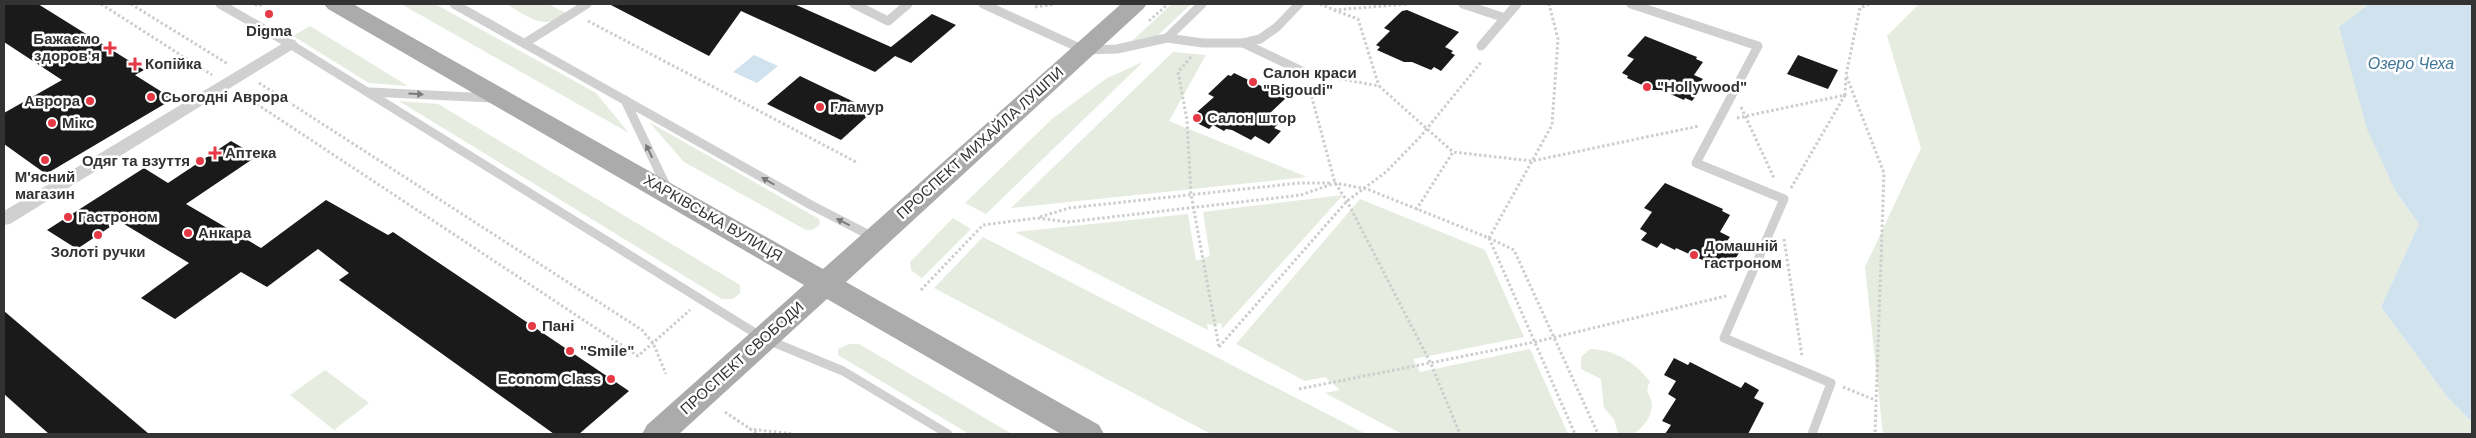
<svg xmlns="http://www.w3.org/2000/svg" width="2476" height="438" font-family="Helvetica,sans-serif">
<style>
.green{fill:#e6ecdf}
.water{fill:#cfe2ee}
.building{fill:#1a1a1a}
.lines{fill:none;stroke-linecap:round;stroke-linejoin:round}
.path{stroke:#cdcdcd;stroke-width:3;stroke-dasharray:2.5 2.5;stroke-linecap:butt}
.lane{stroke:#d0d0d0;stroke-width:9}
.street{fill:#d0d0d0;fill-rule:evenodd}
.primary{fill:#ababab;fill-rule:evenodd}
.oneway{fill:#7a7a7a}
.poi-dot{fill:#e63946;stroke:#fff;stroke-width:2}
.labels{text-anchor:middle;stroke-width:5;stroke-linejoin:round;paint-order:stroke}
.poi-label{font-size:15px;font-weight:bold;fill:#333;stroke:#fff;text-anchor:start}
.street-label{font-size:15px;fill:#333;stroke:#fff}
.water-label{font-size:16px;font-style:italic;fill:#3f7597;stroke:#fff}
</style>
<rect width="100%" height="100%" fill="#fff"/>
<g class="green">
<polygon points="401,4 435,4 596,93 629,133"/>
<path d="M506,4H548L568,14C540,31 532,18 506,4Z"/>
<polygon points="1172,4 1191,4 1157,36 1132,41"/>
<polygon points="1919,4 2369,4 2339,27 2396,192 2419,224 2381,307 2448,398 2472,422 2472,434 1883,434 1865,267 1921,148 1887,36"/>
<polygon points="310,26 408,86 369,83 293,36"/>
<polygon points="1173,52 1206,55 1169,121 1307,177 1011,208"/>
<polygon points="1143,62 986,214 965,203 1052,119 1107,78"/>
<polygon points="399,101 438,104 740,285 740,293 733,299 722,299"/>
<polygon points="649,122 819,219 820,225 812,230 806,230 684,162"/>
<polygon points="1343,195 1222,329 1221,323 1213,325 1207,324 1208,330 1015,232 1188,214 1196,261 1210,256 1203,212"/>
<polygon points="1360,199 1485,250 1524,337 1413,359 1420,372 1530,349 1568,434 1402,434 1325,393 1340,390 1325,377 1305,381 1236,344"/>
<polygon points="953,218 971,229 922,278 911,270 910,262"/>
<polygon points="983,237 1366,434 1211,434 934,288"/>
<polygon points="849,344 859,344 1012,434 969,434 838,355 838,349"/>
<path d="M1590,349C1613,349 1637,363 1650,382C1645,390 1648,392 1651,400C1655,412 1644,428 1634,433C1630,435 1623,434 1618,434L1614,419L1604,408L1601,379L1581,369V357Z"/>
<polygon points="325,370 369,403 334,430 290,395"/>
</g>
<g class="water">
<polygon points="2369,4 2472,4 2472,422 2448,398 2381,307 2419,224 2396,192 2367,129 2339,27"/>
<polygon points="754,55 778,66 757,83 733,72"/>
</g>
<g class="building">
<polygon points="4,4 38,4 144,70 135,75 173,99 46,174 4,144 4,113 62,80 4,42"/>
<polygon points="609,4 794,4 891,47 932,14 956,25 911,63 895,56 875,72 741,11 709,56"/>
<polygon points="1407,10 1459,32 1445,47 1453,51 1451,53 1455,55 1441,71 1434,67 1431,70 1412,62 1404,62 1377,50 1380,47 1376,45 1390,31 1384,28 1402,11"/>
<polygon points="1645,36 1697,57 1696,59 1703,62 1694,75 1703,79 1700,82 1705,84 1692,101 1685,98 1684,100 1661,90 1653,90 1627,78 1628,76 1622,73 1634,59 1627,56"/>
<polygon points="1798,55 1838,70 1828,89 1787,74"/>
<polygon points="1234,73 1286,98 1269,114 1277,118 1274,121 1279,123 1274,128 1281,131 1269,144 1255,136 1251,140 1232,130 1226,129 1224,131 1213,125 1209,129 1193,121 1202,114 1197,112 1214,97 1208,94 1228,75 1231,76"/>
<polygon points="800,76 873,111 841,140 767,104"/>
<polygon points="231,141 257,156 186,204 261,248 326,200 388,235 393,232 629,391 579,434 554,434 339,280 349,273 318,249 267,287 241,272 175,319 141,298 189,263 119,221 77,249 47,230 144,168 168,183"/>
<polygon points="1665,183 1723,209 1722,211 1730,215 1720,232 1730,237 1727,241 1732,243 1728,248 1739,253 1729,269 1711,260 1709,263 1676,248 1675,250 1661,243 1657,248 1641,240 1647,233 1640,229 1652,212 1644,208"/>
<polygon points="4,311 149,434 49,434 4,394"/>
<polygon points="1674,358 1688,365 1690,362 1741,388 1745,382 1759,390 1754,398 1764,403 1748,434 1665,434 1671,425 1662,421 1676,399 1668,394 1676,381 1664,375"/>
</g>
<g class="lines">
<g class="path">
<polyline points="101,4 212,75"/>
<polyline points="131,4 228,64"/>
<polyline points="255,4 258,6 263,4"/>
<polyline points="1320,4 1334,10 1408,4"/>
<polyline points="1869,4 1860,8 1846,75 1884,173 1875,434"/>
<polyline points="1035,7 1054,4"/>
<polyline points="1334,10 1358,19 1379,86"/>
<polyline points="588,21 858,163"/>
<polyline points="1149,21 1168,4"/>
<polyline points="1191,57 1178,72 1187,120 1191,194 1219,347"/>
<polyline points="1320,75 1379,86 1453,152"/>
<polyline points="259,83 642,330 653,343 666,374"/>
<polyline points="1309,87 1335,183 1347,201 1431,364 1460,434"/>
<polyline points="240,93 638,356 690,310"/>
<polyline points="1741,107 1774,178"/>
<polyline points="1737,118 1845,95 1846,75"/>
<polyline points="1791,188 1845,95"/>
<polyline points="1416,210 1453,152 1532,161 1552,125 1558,39 1549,4"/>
<polyline points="1040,217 1069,208 1299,183 1331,183"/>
<polyline points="1489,238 1514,250 1598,434"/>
<polyline points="1489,238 1575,434"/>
<polyline points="1784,239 1802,356"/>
<polyline points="921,290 983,225 1037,218 1068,222 1301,195 1335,183 1367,189 1489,238 1532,161 1699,126"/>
<polyline points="1219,347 1347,201 1386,172 1420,137 1482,61"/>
<polyline points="1843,387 1875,400"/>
<polyline points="1299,389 1535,342 1726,296"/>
<polyline points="725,412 758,434"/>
<polyline points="749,429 794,434"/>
</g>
<g class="lane">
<polyline points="220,4 290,44 763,338 843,371 948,434"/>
<polyline points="454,4 811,205 875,238"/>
<polyline points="854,4 888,21 908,4"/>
<polyline points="983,4 1084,50 1117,49 1167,38 1203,43 1243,43 1260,39 1277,27 1299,4"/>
<polyline points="1463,4 1505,18"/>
<polyline points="1631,4 1758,46 1696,163 1784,199 1724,338 1831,383 1812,434"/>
<polyline points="1167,38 1202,4"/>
<polyline points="525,43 587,4"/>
<polyline points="1243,43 1306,73"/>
<polyline points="1481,46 1517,4"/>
<polyline points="370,92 491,98"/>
<polyline points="625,100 667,188"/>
</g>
<polygon class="street" points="290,39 295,40 298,44 295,48 10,224 4,225 4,211"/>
<polygon class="primary" points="324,4 353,4 823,269 1121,4 1147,4 1143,9 846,282 1099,425 1104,434 1061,434 827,299 679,434 642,434 647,425 804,285 328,9"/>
</g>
<defs><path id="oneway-solid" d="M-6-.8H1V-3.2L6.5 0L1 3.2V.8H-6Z" transform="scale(1.25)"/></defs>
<g class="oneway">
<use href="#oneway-solid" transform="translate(416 94) rotate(3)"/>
<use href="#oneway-solid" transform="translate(649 151) rotate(-116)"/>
<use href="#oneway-solid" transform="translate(768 181) rotate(-150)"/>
<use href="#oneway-solid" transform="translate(843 222) rotate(-153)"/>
</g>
<g class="poi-dot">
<circle cx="269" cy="14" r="5"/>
<path d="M107.5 40.5h5v5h5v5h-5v5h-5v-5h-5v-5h5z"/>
<path d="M132.5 56.5h5v5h5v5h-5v5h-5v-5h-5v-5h5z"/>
<circle cx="1253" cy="82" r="5"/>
<circle cx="1647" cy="87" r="5"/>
<circle cx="151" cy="97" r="5"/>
<circle cx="90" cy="101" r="5"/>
<circle cx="820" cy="107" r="5"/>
<circle cx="1197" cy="118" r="5"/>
<circle cx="52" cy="123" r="5"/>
<path d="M212.5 145.5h5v5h5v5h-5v5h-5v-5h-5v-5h5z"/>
<circle cx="45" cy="160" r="5"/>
<circle cx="200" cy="161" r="5"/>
<circle cx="68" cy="217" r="5"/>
<circle cx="188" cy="233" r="5"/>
<circle cx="98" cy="235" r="5"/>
<circle cx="1694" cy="255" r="5"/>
<circle cx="532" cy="326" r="5"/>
<circle cx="570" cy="351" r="5"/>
<circle cx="611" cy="379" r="5"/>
</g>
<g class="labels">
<g class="poi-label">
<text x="269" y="36" text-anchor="middle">Digma</text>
<text x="100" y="44" text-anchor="end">Бажаємо<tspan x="100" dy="17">здоров'я</tspan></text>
<text x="145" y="69">Копійка</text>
<text x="1263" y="78">Салон краси<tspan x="1263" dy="17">"Bigoudi"</tspan></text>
<text x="1657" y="92">"Hollywood"</text>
<text x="161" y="102">Сьогодні Аврора</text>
<text x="80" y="106" text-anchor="end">Аврора</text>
<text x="830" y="112">Гламур</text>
<text x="1207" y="123">Салон штор</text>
<text x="62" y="128">Мікс</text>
<text x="225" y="158">Аптека</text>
<text x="190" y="166" text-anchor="end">Одяг та взуття</text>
<text x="45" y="182" text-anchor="middle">М'ясний<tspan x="45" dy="17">магазин</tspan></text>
<text x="78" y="222">Гастроном</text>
<text x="198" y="238">Анкара</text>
<text x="1704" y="251">Домашній<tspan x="1704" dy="17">гастроном</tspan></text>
<text x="98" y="257" text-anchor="middle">Золоті ручки</text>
<text x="542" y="331">Пані</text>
<text x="580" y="356">"Smile"</text>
<text x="601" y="384" text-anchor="end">Econom Class</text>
</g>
<g class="street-label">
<text transform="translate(980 143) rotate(-42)" y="5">ПРОСПЕКТ МИХАЙЛА ЛУШПИ</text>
<text transform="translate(713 218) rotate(30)" y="5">ХАРКІВСЬКА ВУЛИЦЯ</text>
<text transform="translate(742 358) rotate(-42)" y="5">ПРОСПЕКТ СВОБОДИ</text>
</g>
<g class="water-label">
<text x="2411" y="69">Озеро Чеха</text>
</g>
</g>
<rect width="2476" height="438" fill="none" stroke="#333333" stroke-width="10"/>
</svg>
